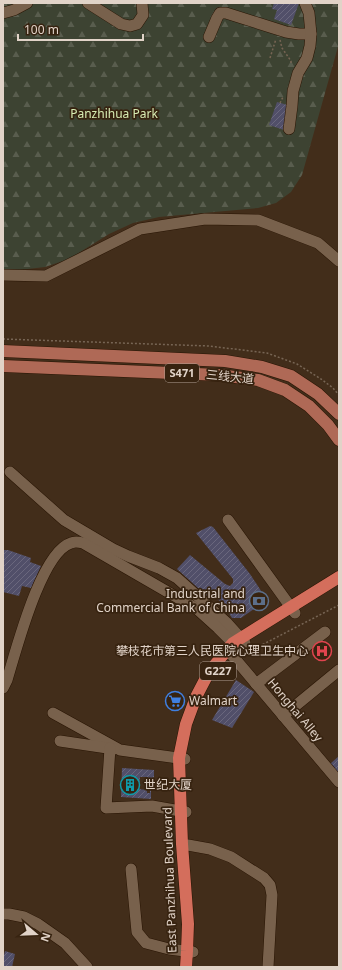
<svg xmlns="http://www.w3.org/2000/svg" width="342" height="970" font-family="'Noto Sans','Noto Sans SC',sans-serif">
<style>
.forest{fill:url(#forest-firs)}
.building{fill:url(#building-hatch)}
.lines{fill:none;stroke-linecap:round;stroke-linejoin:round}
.minor-casing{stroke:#281403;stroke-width:12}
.major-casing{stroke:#281403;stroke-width:13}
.highway-casing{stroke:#281403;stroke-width:13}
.path{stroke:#776554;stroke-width:1.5;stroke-dasharray:2 2;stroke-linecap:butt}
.minor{stroke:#78614c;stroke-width:11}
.major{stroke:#af6956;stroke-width:12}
.highway{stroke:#d46e5c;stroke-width:12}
.labels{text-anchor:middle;stroke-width:3.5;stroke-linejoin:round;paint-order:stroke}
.shield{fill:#372310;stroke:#ae9e91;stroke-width:1}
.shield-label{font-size:11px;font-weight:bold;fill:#e1d3c8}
.park-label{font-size:12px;fill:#d8ecb3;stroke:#372310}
.street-label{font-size:12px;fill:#e1d3c8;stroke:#372310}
.poi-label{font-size:12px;fill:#e1d3c8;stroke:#372310;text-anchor:end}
</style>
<defs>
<pattern id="forest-firs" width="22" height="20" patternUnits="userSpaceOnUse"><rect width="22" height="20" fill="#3d4332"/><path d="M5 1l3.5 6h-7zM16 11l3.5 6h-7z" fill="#595d4e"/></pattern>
<pattern id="building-hatch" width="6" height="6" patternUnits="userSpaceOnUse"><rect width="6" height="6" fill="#514f69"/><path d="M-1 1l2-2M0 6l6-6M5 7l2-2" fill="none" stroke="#6a677d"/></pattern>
</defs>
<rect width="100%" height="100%" fill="#422d1a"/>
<polygon class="forest" points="3,3 339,3 339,43 302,175 291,192 276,203 258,208 159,217 133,223 109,234 69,259 45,267 19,270 3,269"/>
<g class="building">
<polygon points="274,3 299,3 291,25 274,19 277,10 272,9"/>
<polygon points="277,102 291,106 284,130 269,125"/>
<polygon points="210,526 213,527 250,574 267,600 241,618 232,618 225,606 213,595 209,598 177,569 190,555 225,584 230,586 233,583 233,579 196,533"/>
<polygon points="3,550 8,550 31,558 30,562 41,566 31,588 22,586 19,596 3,592"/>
<polygon points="236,680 254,692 232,728 212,720"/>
<polygon points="339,756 339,775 330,764"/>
<polygon points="122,768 154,770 154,780 148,780 148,777 140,777 139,789 147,790 147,793 150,793 150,790 151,790 151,799 121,797"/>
<polygon points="5,951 15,954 12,967 3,967 3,959"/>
</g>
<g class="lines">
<defs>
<g id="minor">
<polyline points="88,3 121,24 130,26 137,24 143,15 142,3"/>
<polyline points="3,13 14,10 27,3"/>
<polyline points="209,37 217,18 220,13 226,13 286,32 299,34 311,34"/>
<polyline points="289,129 292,106 293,91 298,73 307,58 310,46 311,34 309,13 305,3"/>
<polyline points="3,275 46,276 140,229 205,219 258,220 318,243 339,261"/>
<polyline points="10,472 64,520 113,549 128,556 159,568 177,578 226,622 245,643"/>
<polyline points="228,520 295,613"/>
<polyline points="231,654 339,782"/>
<polyline points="256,684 325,632"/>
<path d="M3,688L7,680C16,651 41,552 71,543C75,541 79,542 83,543L197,609L218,628L238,648"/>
<polyline points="53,713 120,750 185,759"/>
<polyline points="283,716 339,670"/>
<polyline points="60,741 114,749"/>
<polyline points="110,748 106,808 152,806 186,812"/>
<polyline points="188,845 210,849 231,857 264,878 270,885 272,895 268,967"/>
<polyline points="131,869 137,932 146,943 169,949 193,952"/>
<polyline points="3,914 9,914 24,917 38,924 65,943 87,967"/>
</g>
<g id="major">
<polyline points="3,351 225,361 262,367 291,376 318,394 339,414"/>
<polyline points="3,366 220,375 258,380 285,390 309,406 328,425 339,440"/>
</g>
<polyline id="highway" points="186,967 187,951 188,924 182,844 179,758 186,724 196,697 209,672 227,650 233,643 339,577"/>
</defs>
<use href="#minor" class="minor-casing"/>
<use href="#major" class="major-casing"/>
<use href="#highway" class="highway-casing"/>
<g class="path">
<polyline points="280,40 282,48 291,61 291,65"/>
<polyline points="270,58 276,39"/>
<polyline points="280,103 283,97"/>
<polyline points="3,339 209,346 267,353 297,364 321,379 333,388 339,395"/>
<polyline points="252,650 339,605"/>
</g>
<use href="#minor" class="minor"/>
<use href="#major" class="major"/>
<use href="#highway" class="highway"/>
</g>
<defs>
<symbol id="bank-ring" viewBox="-11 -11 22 22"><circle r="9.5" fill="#372310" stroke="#5c6f8a" stroke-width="1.5"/><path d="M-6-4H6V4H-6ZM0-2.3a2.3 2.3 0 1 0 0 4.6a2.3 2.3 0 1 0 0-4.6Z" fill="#5c6f8a"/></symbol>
<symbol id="hospital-ring" viewBox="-11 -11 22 22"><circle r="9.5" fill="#372310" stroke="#e0444e" stroke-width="1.5"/><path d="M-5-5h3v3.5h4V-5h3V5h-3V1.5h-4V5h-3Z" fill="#e0444e"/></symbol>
<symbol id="supermarket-ring" viewBox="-11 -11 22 22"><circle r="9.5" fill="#372310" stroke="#3f7fe0" stroke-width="1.5"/><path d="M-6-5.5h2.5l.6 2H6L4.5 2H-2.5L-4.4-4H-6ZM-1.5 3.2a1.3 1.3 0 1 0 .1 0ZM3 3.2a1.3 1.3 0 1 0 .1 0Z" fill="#3f7fe0"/></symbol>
<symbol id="building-ring" viewBox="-11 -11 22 22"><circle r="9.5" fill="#372310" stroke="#0f9aa8" stroke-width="1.5"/><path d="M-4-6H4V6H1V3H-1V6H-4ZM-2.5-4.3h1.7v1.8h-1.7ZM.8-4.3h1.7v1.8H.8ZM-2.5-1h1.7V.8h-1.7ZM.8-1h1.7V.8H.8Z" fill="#0f9aa8"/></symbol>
</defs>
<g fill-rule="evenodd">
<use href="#bank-ring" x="248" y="590" width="22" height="22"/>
<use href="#hospital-ring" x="311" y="640" width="22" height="22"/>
<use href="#supermarket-ring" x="164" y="690" width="22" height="22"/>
<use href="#building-ring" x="119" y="774" width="22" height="22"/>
</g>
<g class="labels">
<g class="shield">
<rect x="165" y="364" width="34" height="18" rx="3"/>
<rect x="200" y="662" width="36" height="18" rx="3"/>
</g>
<g class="shield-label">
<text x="182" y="377">S471</text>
<text x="218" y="675">G227</text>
</g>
<g class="park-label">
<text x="114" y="118">Panzhihua Park</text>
</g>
<g class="street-label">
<text transform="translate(230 377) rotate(6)" y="4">三线大道</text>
<text transform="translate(295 710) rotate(50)" y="4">Honghai Alley</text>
<text transform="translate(170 880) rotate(-92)" y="4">East Panzhihua Boulevard</text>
</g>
<g class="poi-label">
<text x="245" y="598">Industrial and<tspan x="245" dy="14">Commercial Bank of China</tspan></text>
<text x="308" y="655">攀枝花市第三人民医院心理卫生中心</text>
<text x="189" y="705" text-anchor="start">Walmart</text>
<text x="144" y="789" text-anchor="start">世纪大厦</text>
</g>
</g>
<rect width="342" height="970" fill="none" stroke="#e1d3c8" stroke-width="8"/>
<g transform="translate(36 934) rotate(109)" stroke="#372310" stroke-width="3" paint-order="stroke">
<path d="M0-3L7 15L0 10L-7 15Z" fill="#e1d3c8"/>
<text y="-6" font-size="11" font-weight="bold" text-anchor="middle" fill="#e1d3c8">N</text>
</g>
<path d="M18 34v6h125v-6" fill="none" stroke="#e1d3c8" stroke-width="2"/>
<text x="24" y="34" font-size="12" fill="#e1d3c8" stroke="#372310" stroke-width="3" paint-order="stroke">100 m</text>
</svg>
